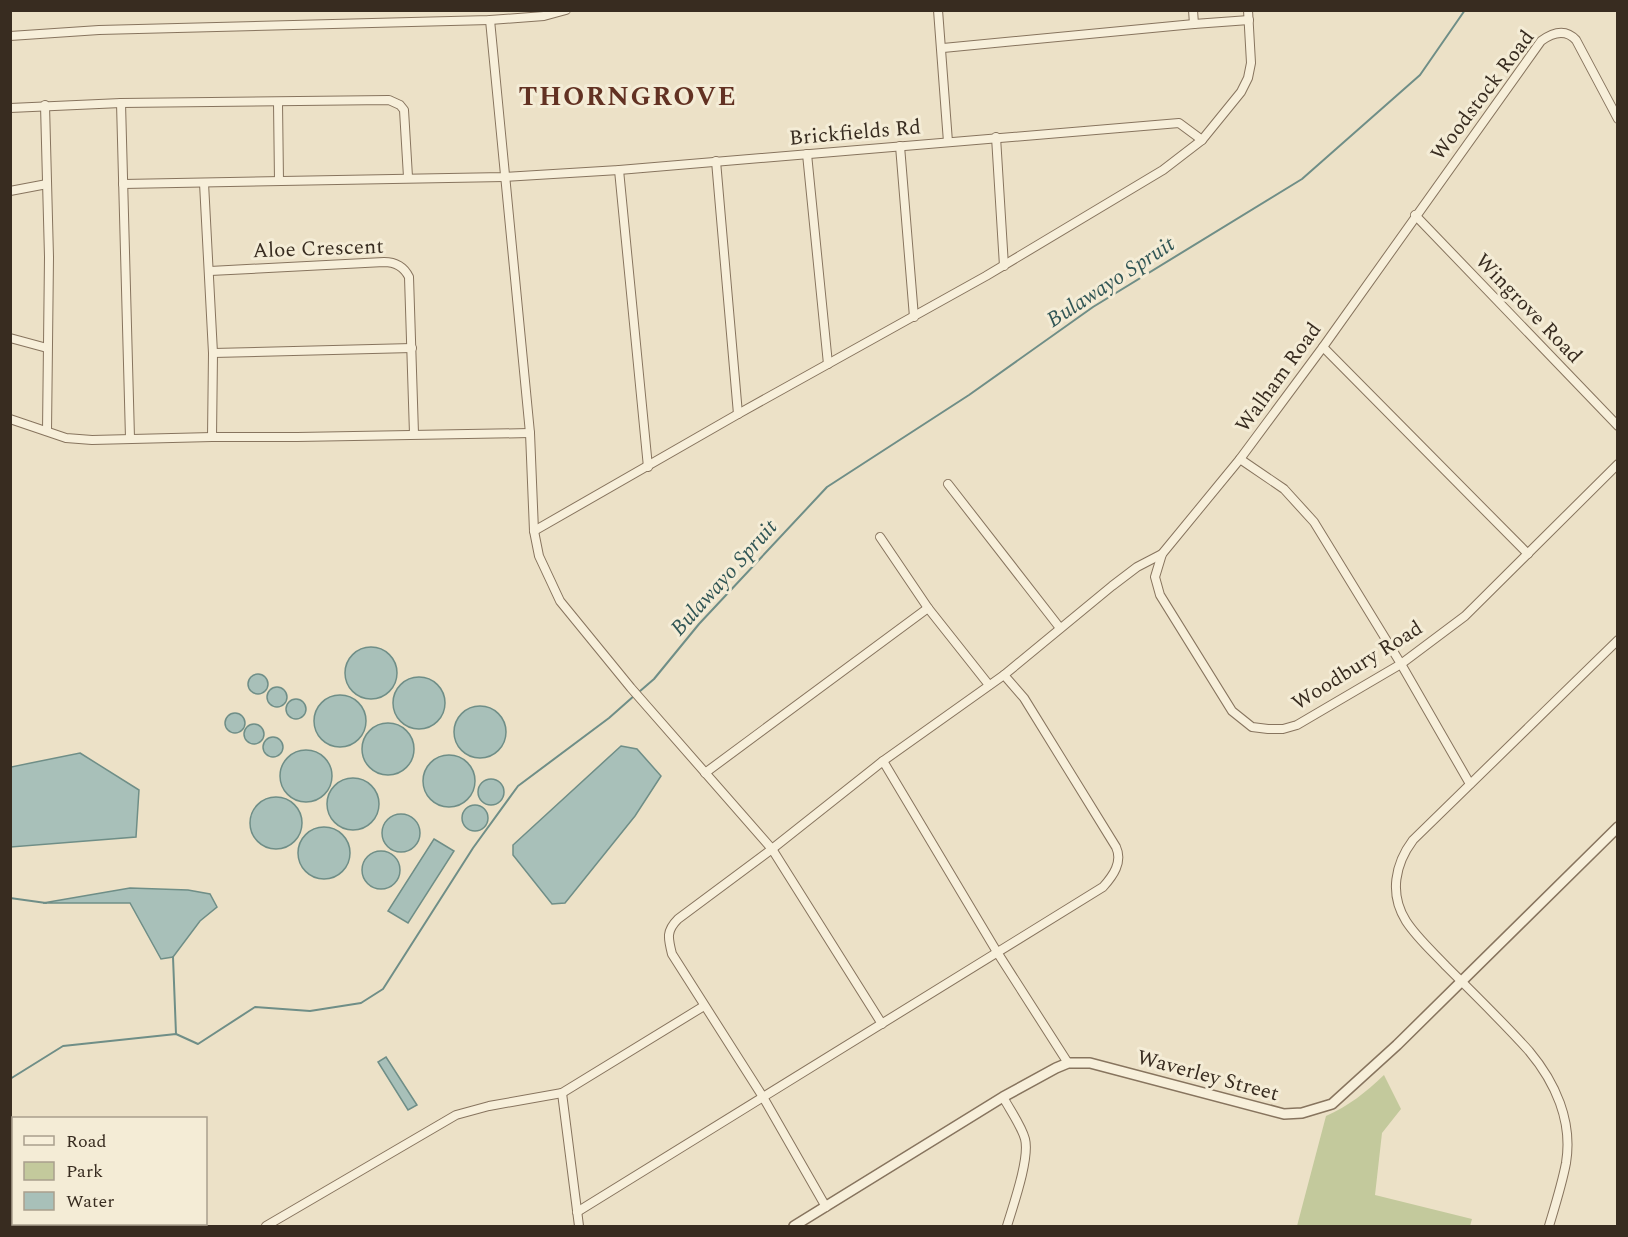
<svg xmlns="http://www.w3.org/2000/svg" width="1628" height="1237" font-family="Spectral,serif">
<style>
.green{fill:#c3c99c}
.water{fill:#a8c0b9;stroke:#6f8e87;stroke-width:1.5}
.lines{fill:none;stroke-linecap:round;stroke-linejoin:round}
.stream{stroke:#6f8e87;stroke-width:2}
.minor-casing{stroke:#87745e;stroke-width:10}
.tertiary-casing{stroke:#87745e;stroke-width:12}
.minor{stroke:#f7efda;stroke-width:8}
.tertiary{stroke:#f7efda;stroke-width:9}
.labels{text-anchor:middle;stroke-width:6;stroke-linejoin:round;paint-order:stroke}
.street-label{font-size:21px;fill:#382c20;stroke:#f4ecd6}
.water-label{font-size:22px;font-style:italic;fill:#315655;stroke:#f4ecd6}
.district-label{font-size:27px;font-weight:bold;letter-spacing:1.5px;fill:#623122;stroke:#f4ecd6}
</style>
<rect width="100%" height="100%" fill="#ece1c7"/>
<path class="green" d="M1384,1075L1401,1109L1382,1133L1375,1195L1472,1219L1470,1226H1297L1326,1116C1349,1106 1366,1092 1384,1075Z"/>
<g class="water">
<circle cx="371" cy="673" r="26"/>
<circle cx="258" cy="684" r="10"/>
<circle cx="419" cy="703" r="26"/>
<circle cx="277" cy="697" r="10"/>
<circle cx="340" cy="721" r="26"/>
<circle cx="296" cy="709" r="10"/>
<circle cx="480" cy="732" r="26"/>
<circle cx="235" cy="723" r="10"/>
<circle cx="388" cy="749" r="26"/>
<circle cx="254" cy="734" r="10"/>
<circle cx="273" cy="747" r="10"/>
<polygon points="621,746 637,749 661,776 635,816 565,903 552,904 513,855 513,845"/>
<circle cx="306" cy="776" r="26"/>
<polygon points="80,753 139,790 136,837 11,847 11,767"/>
<circle cx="449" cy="781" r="26"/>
<circle cx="353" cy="804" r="26"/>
<circle cx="491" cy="792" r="13"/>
<circle cx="276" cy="823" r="26"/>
<circle cx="475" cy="818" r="13"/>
<circle cx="401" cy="833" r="19"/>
<circle cx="324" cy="853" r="26"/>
<polygon points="434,839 454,851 408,923 388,911"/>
<circle cx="381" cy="870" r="19"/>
<polygon points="130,888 188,890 210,894 217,907 200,921 173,957 161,959 130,903 43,903"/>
<polygon points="386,1057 417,1105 408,1110 378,1062"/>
</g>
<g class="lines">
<g class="stream">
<polyline points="639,692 654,679 699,624 827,487 969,395 1093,307 1302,179 1420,75 1465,10"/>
<polyline points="10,898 46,903"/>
<polyline points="173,957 176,1034"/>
<polyline points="10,1079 63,1046 176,1034 198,1044 255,1007 310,1011 361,1003 383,989 473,848 518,786 609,718 635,695"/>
</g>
<defs>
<g id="minor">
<polyline points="938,10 948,142"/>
<polyline points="1193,10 1194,24"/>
<polyline points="490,20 530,433 534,531 539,556 560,601 631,688 772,849 882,1024"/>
<polyline points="10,36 99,30 490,20 544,16 566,10"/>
<polyline points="943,48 1194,24 1249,20"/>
<polyline points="121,103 130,438"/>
<polyline points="278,103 279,181"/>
<polyline points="45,105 49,257 47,431"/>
<polyline points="10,108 121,103 389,100 400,105 404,110 408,177"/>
<path d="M1618,119L1576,40C1565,28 1552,33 1541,41L1323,347L1240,459L1162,554L1155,577L1160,595L1232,711L1252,727L1268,729H1283L1297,725L1401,664L1465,616L1618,464"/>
<polyline points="996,137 1004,266"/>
<polyline points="900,146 914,317"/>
<polyline points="807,154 828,364"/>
<polyline points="716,161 738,414"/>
<polyline points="619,170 648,467"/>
<polyline points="204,183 213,353 212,437"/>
<polyline points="123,184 504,177 619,170 1179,123 1202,140"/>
<polyline points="10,191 47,184"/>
<polyline points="1415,215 1618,426"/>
<path d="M210,271L384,262C395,262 404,267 409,277L414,434"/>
<polyline points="10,338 47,348"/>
<polyline points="1323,347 1528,554"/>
<polyline points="213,353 412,348"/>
<polyline points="10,419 66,438 92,440 212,437 297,437 530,433"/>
<polyline points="1240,459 1284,489 1314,522 1401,664 1470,784"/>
<polyline points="948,484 1060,628"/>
<polyline points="534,531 738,414 986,276 1163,170 1202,140 1241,92 1248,78 1251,63 1248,10"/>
<polyline points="880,537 928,608 989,685"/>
<polyline points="883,761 997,952 1068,1063"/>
<polyline points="705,773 928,608"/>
<polyline points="562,1093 579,1226"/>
<path d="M1003,1097C1010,1110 1021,1125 1025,1139C1030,1158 1013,1206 1007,1226"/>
<path d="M826,1207L763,1097L672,954C668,938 666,931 678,919L772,849L883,761L1004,675L1112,586L1137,567L1162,554"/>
<path d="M577,1212L1103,887C1113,876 1123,862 1116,847L1024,698L1004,675"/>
<polyline points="266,1226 456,1115 489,1106 562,1093 704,1006"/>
<path d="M1549,1226C1555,1206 1562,1184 1566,1163C1573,1121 1555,1082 1529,1051C1503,1022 1474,994 1446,966C1433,952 1417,938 1406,921C1389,894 1395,864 1413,840L1618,640"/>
</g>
<polyline id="tertiary" points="794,1226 1003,1097 1056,1068 1068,1063 1090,1063 1284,1114 1302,1113 1332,1104 1397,1045 1618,827"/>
</defs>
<use href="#minor" class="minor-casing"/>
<use href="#tertiary" class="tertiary-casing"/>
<use href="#minor" class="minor"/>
<use href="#tertiary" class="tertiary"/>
</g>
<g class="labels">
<g class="street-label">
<text transform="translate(1482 95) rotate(-53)" y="7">Woodstock Road</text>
<text transform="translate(855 132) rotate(-5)" y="7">Brickfields Rd</text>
<text transform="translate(318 248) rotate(-2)" y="7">Aloe Crescent</text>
<text transform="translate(1529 308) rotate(46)" y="7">Wingrove Road</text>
<text transform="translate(1278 377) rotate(-54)" y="7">Walham Road</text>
<text transform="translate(1357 665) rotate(-32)" y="7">Woodbury Road</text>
<text transform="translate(1208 1075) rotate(15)" y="7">Waverley Street</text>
</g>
<g class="water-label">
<text transform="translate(1110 281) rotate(-33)" y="8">Bulawayo Spruit</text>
<text transform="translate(723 577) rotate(-48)" y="8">Bulawayo Spruit</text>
</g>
<g class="district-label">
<text x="628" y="105">THORNGROVE</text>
</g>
</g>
<rect width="1628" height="1237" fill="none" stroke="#382c20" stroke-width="24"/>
<rect x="12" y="1117" width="195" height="108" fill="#f4ecd6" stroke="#a99f8d" stroke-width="1.5"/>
<rect x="24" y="1136" width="30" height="9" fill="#f7efda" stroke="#a99f8d" stroke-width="1.5"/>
<text x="66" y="1147" font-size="18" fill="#382c20">Road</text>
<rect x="24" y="1162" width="30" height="18" fill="#c3c99c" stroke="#a99f8d" stroke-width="1.5"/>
<text x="66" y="1177" font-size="18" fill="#382c20">Park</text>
<rect x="24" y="1192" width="30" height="18" fill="#a8c0b9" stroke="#a99f8d" stroke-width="1.5"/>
<text x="66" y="1207" font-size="18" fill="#382c20">Water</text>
</svg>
